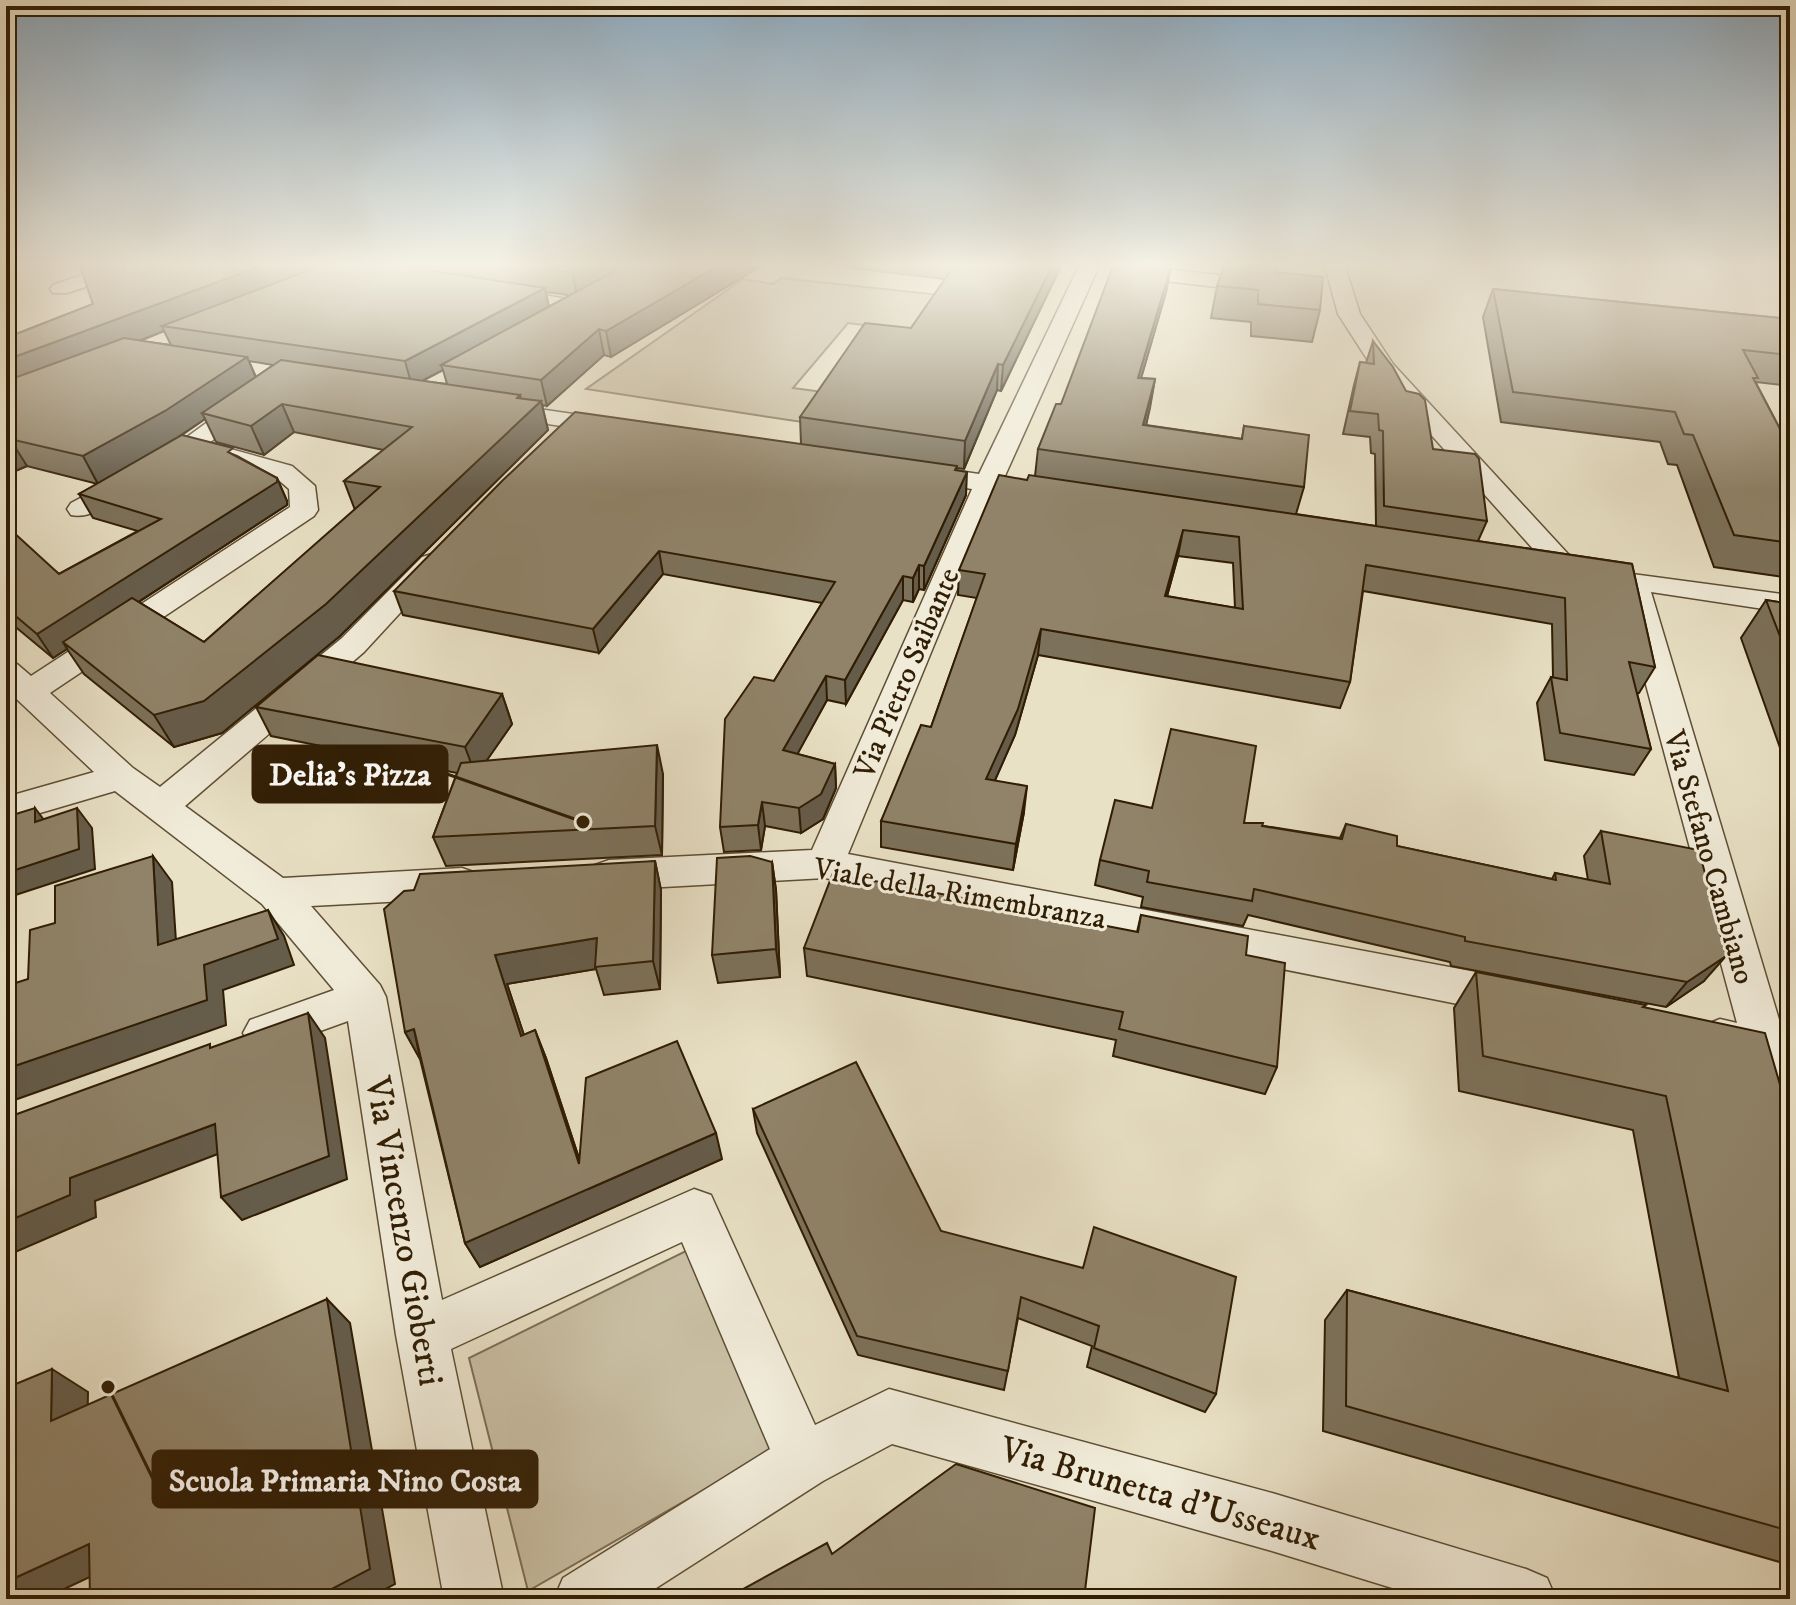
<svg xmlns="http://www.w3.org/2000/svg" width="1796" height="1605" font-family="'IM FELL DW Pica',serif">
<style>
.green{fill:#cac0a5;stroke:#7d6e54;stroke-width:2}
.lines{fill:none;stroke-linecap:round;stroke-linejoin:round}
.minor-casing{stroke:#5e4e34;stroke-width:3}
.minor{fill:#f1ecda;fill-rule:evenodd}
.wall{fill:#7c715a;stroke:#301d04;stroke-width:2;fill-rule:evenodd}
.shaded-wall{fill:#655c4a;stroke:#301d04;stroke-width:2}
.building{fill:#908369;stroke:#301d04;stroke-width:2;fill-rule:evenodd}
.labels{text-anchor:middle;stroke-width:6;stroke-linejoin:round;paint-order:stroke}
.street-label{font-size:30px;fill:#301d04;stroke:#f1ecda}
.near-street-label{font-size:36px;fill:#301d04;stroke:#f1ecda}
.leader{fill:none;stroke:#301d04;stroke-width:3}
.callout-dot{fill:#301d04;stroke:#f1ecda;stroke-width:3}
.callout{fill:#301d04;stroke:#301d04;stroke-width:3}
.callout-label{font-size:32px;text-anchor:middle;font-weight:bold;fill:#fff}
</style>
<rect width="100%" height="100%" fill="#e9e1c6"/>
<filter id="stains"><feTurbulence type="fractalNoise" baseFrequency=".0025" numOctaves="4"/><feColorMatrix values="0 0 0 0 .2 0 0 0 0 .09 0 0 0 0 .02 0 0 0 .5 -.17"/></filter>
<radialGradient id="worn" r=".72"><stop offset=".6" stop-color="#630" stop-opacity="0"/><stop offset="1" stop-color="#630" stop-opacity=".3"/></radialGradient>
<g class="green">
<polygon points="781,278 940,295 914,331 848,323 793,388 823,392 802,422 586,389 743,279 773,284"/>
<polygon points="694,1247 777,1448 528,1591 469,1358"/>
</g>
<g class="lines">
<defs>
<g id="minor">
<polygon points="108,266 139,266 136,270 67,293 53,293 50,289 53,285"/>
<polygon points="1079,266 1099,266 1004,478 1050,485 1054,491 1050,497 1041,499 997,492 848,854 1513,979 1528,985 1534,997 1528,1009 1513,1015 825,878 609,890 595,885 590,875 595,865 609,860 812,850 972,489 909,479 905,473 909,467 918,465 979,474"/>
<polygon points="1114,266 1142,266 1269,281 1279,287 1269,293 1121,276 1114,274 1111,270"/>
<polygon points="1325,266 1345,266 1360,314 1393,364 1580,567 1790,595 1790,613 1651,592 1783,1033 1790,1034 1790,1154 1774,1148 1748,1063 1705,1051 1698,1038 1705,1025 1720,1019 1737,1023 1620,588 1559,578 1376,373 1338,314"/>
<polygon points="498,288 581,301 591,307 581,313 491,298 488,294 491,290"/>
<polygon points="250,395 258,397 262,402 258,407 209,443 292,466 315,486 318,510 314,516 50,693 133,768 160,787 342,638 422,557 432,554 442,557 446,563 364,652 185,806 283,878 462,868 476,873 481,883 476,893 462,898 311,906 380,985 386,997 442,1300 694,1189 711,1195 815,1425 889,1389 1272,1493 1526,1569 1547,1578 1556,1599 1428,1599 1272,1551 892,1444 823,1481 639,1599 554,1599 563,1578 770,1449 682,1242 451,1349 504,1599 444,1599 396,1335 348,1021 265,1051 250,1046 243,1033 250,1020 334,990 262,904 115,791 6,823 6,797 94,772 6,689 6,661 17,664 31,676 290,507 289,489 274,476 180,450 176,445 242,397"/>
<polygon points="498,403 614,420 623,422 626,427 623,432 614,434 489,415 486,410 489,405"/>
<path d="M129,472L138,474L142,480L138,486C119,497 94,520 71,515L67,509L71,503Z"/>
</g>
</defs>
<use href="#minor" class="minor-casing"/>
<use href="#minor" class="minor"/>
</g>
<g class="wall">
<path d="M80,266H761L611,357L604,355L547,406L542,405L548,430L340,636L222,733L174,747L84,674L67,649L53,658L6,619V531L59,574L138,531L93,518L79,494L98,484L27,466L6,475V338L93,304ZM545,292L562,294L570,296L549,307ZM164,331L171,345L140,341ZM249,361L273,365L256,377ZM443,370L447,384L422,381ZM205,419L216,442L264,455L294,432L384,450L344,481L355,510L204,642L139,602L287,505V501L277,478L237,456L182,435Z"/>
<polygon points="836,266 1061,266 1001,391 997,390 964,469 956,468 966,495 924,590 919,589 913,602 903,600 846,704 827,700 797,754 835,764 836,788 823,819 801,833 765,826 761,850 724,852 720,827 774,681 822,603 663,574 599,653 403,615 394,591 801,444 800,417 911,328 945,279"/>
<path d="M1171,266L1166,292L1141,378L1155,379L1146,425L1242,439L1244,426L1304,487L1296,514L1376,526L1375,454L1371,453L1370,437L1343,434L1354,385L1360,362L1366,363L1373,341L1433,449L1487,521L1478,541L1632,564L1655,667L1639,693H1637L1651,749L1634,775L1545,760L1537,703L1551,677H1553L1552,624L1363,591L1350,682L1340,708L1038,655L1015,735L995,780L1024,812L1013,870L881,847V821L931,727L977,598L958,595L959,570L1027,480L1035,476L1038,449L1061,404ZM1178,556L1233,563L1235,608L1167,596Z"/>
<polygon points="1276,272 1320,310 1312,342 1251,336 1251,322 1211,318 1217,286"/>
<polygon points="1493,289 1790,319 1790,386 1756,382 1756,383 1790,448 1790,578 1714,567 1677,465 1668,464 1660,442 1501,422 1483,317"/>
<polygon points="1766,600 1790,604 1790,776 1741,638"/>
<polygon points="502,694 512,724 486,761 663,774 662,855 446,866 433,837 457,773 271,736 256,707"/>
<polygon points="1152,808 1340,838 1346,824 1397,846 1552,879 1555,873 1588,880 1584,856 1601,831 1704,981 1666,1007 1451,966 1450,962 1248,915 1243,926 1141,907 1143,897 1095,885 1100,860"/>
<polygon points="655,861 661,890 660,989 604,995 596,969 507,984 524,1035 535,1030 546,1058 579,1158 722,1159 480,1267 465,1243 420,1059 405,1032 414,890"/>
<polygon points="772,862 776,890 780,977 718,983 712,955"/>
<polygon points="1141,915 1246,955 1277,1067 1265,1094 1113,1056 1116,1040 807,976 804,948 1137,932"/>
<polygon points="1476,972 1644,1008 1790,1119 1790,1565 1323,1431 1325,1320 1347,1290 1679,1378 1633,1130 1459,1091 1454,1008"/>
<polygon points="753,1109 941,1231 1216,1394 1205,1412 1087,1367 1092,1346 1018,1318 1004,1390 858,1355 757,1133"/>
</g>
<g class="shaded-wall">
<polygon points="261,266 327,266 162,326 164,331 6,392 6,360"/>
<polygon points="584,266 633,266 577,297 573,273"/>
<polygon points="718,266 761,266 611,357 606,331"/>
<polygon points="1052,266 1061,266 1001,391 1003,365"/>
<polygon points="1171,266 1166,292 1133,406 1138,378"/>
<polygon points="545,288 550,312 441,365 443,370 412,386 405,361"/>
<polygon points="599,329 604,355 547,406 541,380"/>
<polygon points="247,357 258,383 202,413 205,419 178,437 98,484 83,456"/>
<polygon points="998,364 997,390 964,469 965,441"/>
<polygon points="1155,379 1150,408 1139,455 1143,425"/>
<polygon points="520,395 525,416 541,401 548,430 340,636 222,733 174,747 154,715"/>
<polygon points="282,404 294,432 264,455 251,426"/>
<polygon points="10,439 27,466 6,475 6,440"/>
<polygon points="967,472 966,495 924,590 924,566"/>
<polygon points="277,478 287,501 287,505 69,647 63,642 67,649 53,658 37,634"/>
<polygon points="1183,530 1178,556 1160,622 1165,596"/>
<polygon points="659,551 663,574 599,653 593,629"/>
<polygon points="919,565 919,589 913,602 913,578"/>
<polygon points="903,576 903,600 846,704 845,680"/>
<polygon points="1041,629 1038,655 1015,735 984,805 986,779"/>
<polygon points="826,676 827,700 786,775 783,750"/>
<polygon points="502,694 512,724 476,776 465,747"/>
<polygon points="657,745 663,774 662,855 655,826"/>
<polygon points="835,764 836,788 823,819 801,833 799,808"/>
<polygon points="1027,786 1024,812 1013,870 1016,844"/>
<polygon points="762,802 765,826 761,850 758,825"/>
<polygon points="35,808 50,828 35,822"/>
<polygon points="77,808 92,828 95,869 6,898 6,873"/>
<polygon points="153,856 172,882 178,971 158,945"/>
<polygon points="655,861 661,890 660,989 653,961"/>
<polygon points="772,862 776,890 780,977 776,949"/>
<polygon points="268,910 284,936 294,965 223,990 226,1025 6,1103 6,1069 204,965"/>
<polygon points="597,938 596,969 507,984 533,1063 521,1036 495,955"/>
<polygon points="1726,956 1704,981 1666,1007 1687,982"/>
<polygon points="308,1013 325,1038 347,1179 242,1220 221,1197"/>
<polygon points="414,1029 420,1059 405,1032"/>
<polygon points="535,1030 546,1058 589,1189 716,1133 722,1159 480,1267 465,1243 579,1164"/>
<polygon points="215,1124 236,1147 95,1201 96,1217 6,1256 6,1222 70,1178"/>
<polygon points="327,1299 350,1323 395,1584 367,1599 322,1599"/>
<polygon points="52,1369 88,1392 87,1442 51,1421"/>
<polygon points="89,1544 126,1560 43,1599 6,1599 6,1582"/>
</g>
<g class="building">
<polygon points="80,266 261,266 6,360 6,338 93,304"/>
<polygon points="320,266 401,266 545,288 405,361 162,326"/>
<polygon points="534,266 584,266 573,273"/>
<polygon points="624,266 718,266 606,331 599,329 541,380 441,365"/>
<polygon points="954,266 1052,266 1003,365 998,364 965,441 800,417 865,323 911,328"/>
<polygon points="1113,266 1171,266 1138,378 1155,379 1143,425 1242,439 1244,426 1309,435 1304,487 1038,449 1056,404 1061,404"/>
<polygon points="1224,266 1277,266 1276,272 1323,277 1320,310 1258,304 1258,290 1217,286"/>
<polygon points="1493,289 1790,319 1790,355 1743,350 1758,378 1753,378 1790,448 1790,543 1734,535 1693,435 1684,434 1675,412 1513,392"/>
<polygon points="124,338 247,357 165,411 83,456 10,439 6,440 6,381"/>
<polygon points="1373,341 1393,367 1406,391 1419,394 1425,400 1433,449 1475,454 1479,459 1487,521 1384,506 1383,431 1379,430 1378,414 1350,411 1360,362 1374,364"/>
<polygon points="281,360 520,395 517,398 541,401 326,604 204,701 154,715 63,642 132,598 204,642 380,487 344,481 412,427 282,404 251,426 202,413"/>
<polygon points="575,412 957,466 955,470 967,472 924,566 919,565 913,578 903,576 845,680 826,676 783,750 835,764 821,794 799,808 762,802 758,825 720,827 725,719 754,677 774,681 835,582 659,551 593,629 394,591 502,481"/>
<polygon points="182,435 233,448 228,452 277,478 277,482 37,634 6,608 6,531 11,530 59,574 161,519 79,494"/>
<path d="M999,475L1027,480L1029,475L1632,564L1655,667L1629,662L1651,749L1560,733L1551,677L1567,680L1565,598L1366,565L1350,682L1041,629L1018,709L986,779L1027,786L1016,844L881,821L921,725L931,727L985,574L959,570ZM1183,530L1239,537L1243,609L1165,596Z"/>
<polygon points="1766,600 1790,604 1790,662"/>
<polygon points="318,655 502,694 465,747 256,707"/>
<polygon points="1171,729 1256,746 1244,823 1263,823 1262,826 1342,839 1346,824 1397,836 1397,846 1556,880 1555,873 1610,884 1601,831 1699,850 1726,956 1687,982 1465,941 1465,937 1254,889 1252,901 1147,882 1149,871 1100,860 1115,800 1152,808"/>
<polygon points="657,745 655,826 433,837 461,763"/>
<polygon points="35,808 35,822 77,808 79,849 6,873 6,817"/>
<polygon points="153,856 158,945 268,910 278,939 204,965 207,1000 6,1069 6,986 28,979 30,930 55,923 55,886"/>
<polygon points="750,856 772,862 776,949 712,955 717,858"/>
<polygon points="655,861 653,961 595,967 597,938 495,955 521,1036 535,1030 579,1164 586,1078 677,1041 716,1133 465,1243 414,1029 405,1032 384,909 404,891 414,890 420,874"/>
<polygon points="833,873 1138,932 1141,915 1248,936 1246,955 1285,963 1277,1067 1119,1029 1123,1012 804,948"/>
<polygon points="1476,972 1646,1005 1643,1007 1765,1033 1790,1119 1790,1531 1346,1406 1347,1290 1728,1391 1666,1096 1483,1056"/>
<polygon points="308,1013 329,1156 221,1197 215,1124 70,1178 70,1195 6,1222 6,1118 210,1044 210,1048"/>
<polygon points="856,1062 941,1231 1083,1268 1094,1227 1236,1277 1216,1394 1094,1348 1099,1326 1021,1297 1008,1371 857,1336 753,1109"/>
<polygon points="327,1299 370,1569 322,1594 322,1599 90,1599 89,1544 6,1582 6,1388 52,1369 51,1421"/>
<polygon points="956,1464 1095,1508 1084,1599 725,1599 827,1543 832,1554"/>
</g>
<linearGradient id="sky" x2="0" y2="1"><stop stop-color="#8fabc0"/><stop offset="0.54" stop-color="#f5f2e5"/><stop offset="1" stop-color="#f5f2e5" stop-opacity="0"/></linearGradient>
<rect width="1796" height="491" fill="url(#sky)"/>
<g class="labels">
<g class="street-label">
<text transform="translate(906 673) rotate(-67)" y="10">Via Pietro Saibante</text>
<text transform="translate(1710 857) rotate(74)" y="10">Via Stefano Cambiano</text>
<text transform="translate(960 893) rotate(10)" y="10">Viale della Rimembranza</text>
</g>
<g class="near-street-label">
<text transform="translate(406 1231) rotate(80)" y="13">Via Vincenzo Gioberti</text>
<text transform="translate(1161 1492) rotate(16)" y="13">Via Brunetta d'Usseaux</text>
</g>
</g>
<path class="leader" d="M583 822L447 774M108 1387L153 1479"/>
<g class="callout-dot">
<circle cx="583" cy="822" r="8"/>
<circle cx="108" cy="1387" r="8"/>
</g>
<g class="callout">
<rect x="253" y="746" width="194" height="56" rx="8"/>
<rect x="153" y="1451" width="384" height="56" rx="8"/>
</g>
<g class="callout-label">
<text x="350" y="785">Delia's Pizza</text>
<text x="345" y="1491">Scuola Primaria Nino Costa</text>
</g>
<rect width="1796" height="1605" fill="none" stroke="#e9e1c6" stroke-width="32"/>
<rect x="8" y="8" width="1780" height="1589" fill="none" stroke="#301d04" stroke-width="4"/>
<rect x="16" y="16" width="1764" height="1573" fill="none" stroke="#301d04" stroke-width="2"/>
<rect width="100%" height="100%" filter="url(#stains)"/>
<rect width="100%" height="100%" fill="url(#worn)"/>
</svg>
